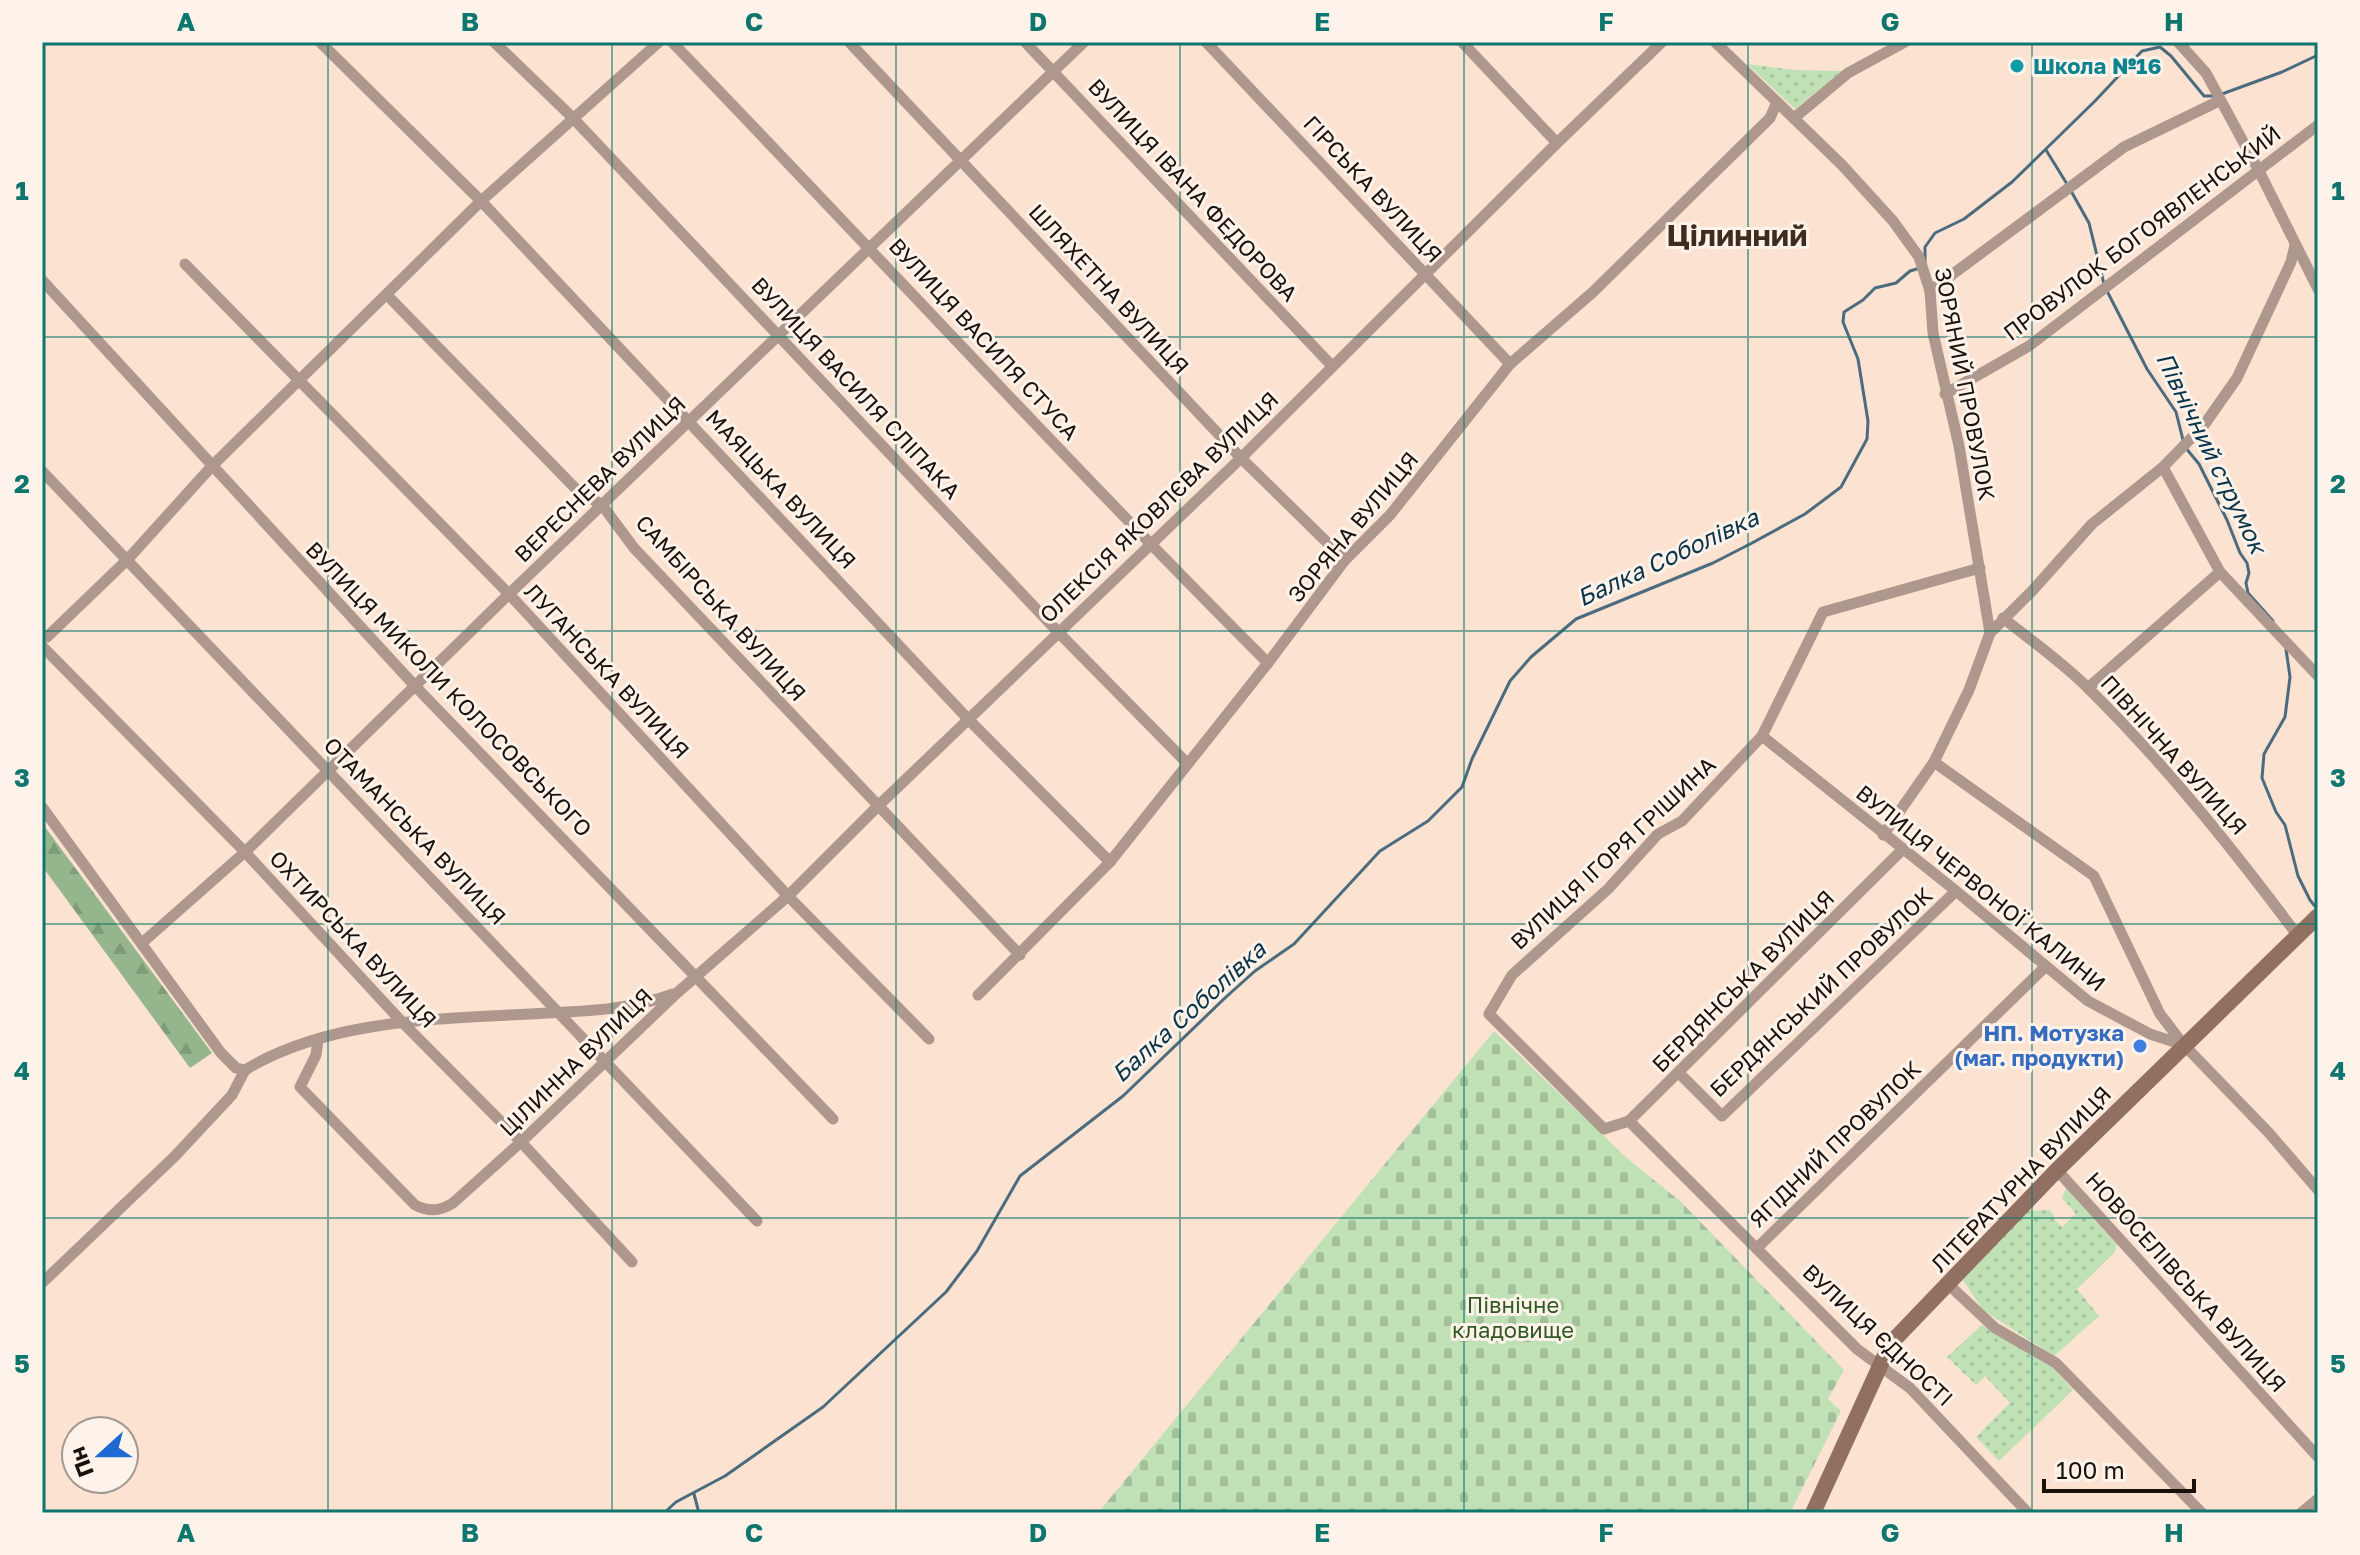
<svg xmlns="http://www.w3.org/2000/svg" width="2360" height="1555" font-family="'Golos Text',sans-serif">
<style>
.grass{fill:url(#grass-dots)}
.forest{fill:url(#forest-firs)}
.cemetery{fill:url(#cemetery-stones)}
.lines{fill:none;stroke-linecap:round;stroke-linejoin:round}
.stream{stroke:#4b6b7e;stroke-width:3}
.street{stroke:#ae978d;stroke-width:11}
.secondary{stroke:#917061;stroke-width:16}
.grid{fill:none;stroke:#0f766e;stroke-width:2;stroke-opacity:0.55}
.culture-dot{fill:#0f9aa8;stroke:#fdf3eb;stroke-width:3}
.shop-dot{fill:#3f7fe0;stroke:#fdf3eb;stroke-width:3}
.labels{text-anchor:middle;stroke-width:6;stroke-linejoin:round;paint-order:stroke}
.culture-label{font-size:22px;font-weight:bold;fill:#0d838f;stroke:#fdf3eb;text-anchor:start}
.street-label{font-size:22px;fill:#1a110b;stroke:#fdf3eb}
.shop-label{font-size:22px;font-weight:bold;fill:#366cbe;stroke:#fdf3eb;text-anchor:end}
.park-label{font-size:22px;fill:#2e591f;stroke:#fdf3eb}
.water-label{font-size:24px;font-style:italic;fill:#0a354b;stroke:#fdf3eb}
.district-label{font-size:30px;font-weight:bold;fill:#3f2c1e;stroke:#fdf3eb}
.neatline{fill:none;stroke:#0f766e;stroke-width:3}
.grid-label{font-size:26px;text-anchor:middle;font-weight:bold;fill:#0f766e}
</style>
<defs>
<pattern id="grass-dots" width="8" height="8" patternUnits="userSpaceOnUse" patternTransform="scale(2)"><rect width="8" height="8" fill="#c0e1b6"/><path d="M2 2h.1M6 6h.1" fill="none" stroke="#a4c09b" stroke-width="1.8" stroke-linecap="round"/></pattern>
<pattern id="forest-firs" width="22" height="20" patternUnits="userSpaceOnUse" patternTransform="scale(2)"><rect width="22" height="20" fill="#95b68c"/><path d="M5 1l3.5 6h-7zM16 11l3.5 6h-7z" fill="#809b77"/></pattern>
<pattern id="cemetery-stones" width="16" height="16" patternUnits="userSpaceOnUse" patternTransform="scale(2)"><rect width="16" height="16" fill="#c0e1b6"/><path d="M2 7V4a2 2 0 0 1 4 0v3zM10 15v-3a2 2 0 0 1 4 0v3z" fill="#a4c09b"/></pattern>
</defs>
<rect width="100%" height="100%" fill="#fce2d0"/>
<g class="grass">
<polygon points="1747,64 1795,70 1842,71 1795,109"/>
<polygon points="2066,1188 2117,1245 2114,1253 2077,1289 2099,1316 2054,1356 1983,1310 1963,1280 2027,1211 2050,1210 2054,1215 2054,1219 2062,1227 2076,1214 2062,1198"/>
<polygon points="1982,1325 2051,1365 2073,1390 1999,1461 1976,1437 2010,1403 1985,1376 1976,1385 1947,1357"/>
</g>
<polygon class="forest" points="42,823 212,1053 190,1068 42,866"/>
<polygon class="cemetery" points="1494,1031 1628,1159 1681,1202 1844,1370 1828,1399 1841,1411 1790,1513 1098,1513"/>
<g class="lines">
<g class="stream">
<polyline points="2222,94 2282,72 2318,55"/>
<polyline points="2046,150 2067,184"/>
<polyline points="2071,191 2089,223 2104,284"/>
<polyline points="1925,263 1925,247 1935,233 1964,219 2012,182 2095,101 2142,51 2160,47 2171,56 2204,96 2214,96"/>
<polyline points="2107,291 2147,369 2176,412 2183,440"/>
<polyline points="2185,447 2199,464 2227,520 2240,553 2247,563 2249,573 2246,583 2248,593 2273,621"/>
<polyline points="2286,649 2290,677 2285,717 2264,754 2262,778 2276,812 2285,825 2298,876 2310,900 2318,910"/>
<polyline points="694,1494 699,1513"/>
<polyline points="664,1513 676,1502 725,1476 823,1407 946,1292 977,1251 1020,1176 1123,1096 1226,997 1255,971 1294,944 1380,851 1428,821 1462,787 1472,759 1510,681 1531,657 1576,619 1713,563 1752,543 1805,514 1841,487 1867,439 1868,421 1858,359 1843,322 1844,312 1863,300 1875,288 1896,283 1910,271 1920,268"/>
</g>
<g class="street">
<polyline points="320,42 481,201 969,720 1110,862"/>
<polyline points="494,42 572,117 1059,633 1187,763"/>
<path d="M672,42C871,248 1065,460 1268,663"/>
<polyline points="849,42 1241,458 1345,560"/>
<polyline points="1025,42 1332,366"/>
<polyline points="1206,42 1510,364"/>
<polyline points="1462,42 1557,143"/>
<polyline points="1715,42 1842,165 1893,221 1919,257 1930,291 1933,333 1959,446 1990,633"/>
<polyline points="2178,42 2206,73 2259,171 2318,289"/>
<polyline points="1794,118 1848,73 1905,42"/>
<polyline points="185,264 509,594 788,896 929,1039"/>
<polyline points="42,280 415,686 833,1119"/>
<polyline points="1930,291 2124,147 2219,101"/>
<polyline points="387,295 577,490 602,505 634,548 1020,955"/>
<polyline points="1945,394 2029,346 2318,125"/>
<polyline points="2163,467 2220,572 2318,676"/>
<polyline points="42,471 757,1221"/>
<path d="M2003,618C2032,641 2062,662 2088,688C2165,764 2233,849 2298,936"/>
<polyline points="42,636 47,637 127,560 212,466 481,201 659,42"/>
<polyline points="42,646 245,852 402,1022 521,1142 632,1262"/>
<polyline points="2088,688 2220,572"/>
<polyline points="1762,736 1956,891 2088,1001 2150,1034 2184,1045 2269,1133 2318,1190"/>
<polyline points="1934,762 2094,876 2160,1014 2183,1044"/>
<polyline points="42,807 221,1053 236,1068 245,1070"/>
<polyline points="1883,835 1934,762 1969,690 1990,633 2032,591 2092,524 2163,467 2204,425 2237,378 2291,262 2295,245"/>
<polyline points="1902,850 1629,1121 1604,1129 1489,1014 1512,975 1608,889 1658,834 1682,821 1762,736 1823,612 1980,568"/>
<polyline points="142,943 245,852 509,594 1084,42"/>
<polyline points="978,995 1110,862 1268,663 1345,560 1390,515 1510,364 1593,292 1770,118 1777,102"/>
<path d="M318,1040L316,1055L300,1087L415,1205C428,1212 441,1211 453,1203L521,1142L677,993L788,896L878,806L1241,458L1557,143L1662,42"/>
<path d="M245,1070C332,1017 449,1019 547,1013C590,1011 633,1009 673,994"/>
<polyline points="1679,1073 1722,1116 1956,891"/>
<polyline points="1629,1121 1857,1349 1910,1388 2028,1513"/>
<polyline points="2057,1170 2318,1457"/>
<polyline points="1757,1248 2045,967"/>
<polyline points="42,1283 175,1156 232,1095 245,1070"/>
<polyline points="1949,1285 1995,1328 2056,1363 2202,1513"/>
<polyline points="2301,1513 2318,1499"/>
</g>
<polyline class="secondary" points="1813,1513 1890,1344 2057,1170 2318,916"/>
</g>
<path class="grid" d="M328,42V1513M612,42V1513M896,42V1513M1180,42V1513M1464,42V1513M1748,42V1513M2032,42V1513M42,337H2318M42,631H2318M42,924H2318M42,1218H2318"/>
<circle class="culture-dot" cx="2017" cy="66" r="8"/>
<circle class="shop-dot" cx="2140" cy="1046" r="8"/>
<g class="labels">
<g class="culture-label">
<text x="2033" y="74">Школа №16</text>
</g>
<g class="street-label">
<text transform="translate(1373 189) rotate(47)" y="8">ГІРСЬКА ВУЛИЦЯ</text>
<text transform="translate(1193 190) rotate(47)" y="8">ВУЛИЦЯ ІВАНА ФЕДОРОВА</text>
<text transform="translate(2142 233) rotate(-37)" y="8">ПРОВУЛОК БОГОЯВЛЕНСЬКИЙ</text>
<text transform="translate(1109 289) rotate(47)" y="8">ШЛЯХЕТНА ВУЛИЦЯ</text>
<text transform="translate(984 339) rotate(47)" y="8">ВУЛИЦЯ ВАСИЛЯ СТУСА</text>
<text transform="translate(1965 384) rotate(79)" y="8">ЗОРЯНИЙ ПРОВУЛОК</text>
<text transform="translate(856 388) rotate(47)" y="8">ВУЛИЦЯ ВАСИЛЯ СЛІПАКА</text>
<text transform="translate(600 479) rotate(-44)" y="8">ВЕРЕСНЕВА ВУЛИЦЯ</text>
<text transform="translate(781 489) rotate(47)" y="8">МАЯЦЬКА ВУЛИЦЯ</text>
<text transform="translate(1159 507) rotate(-44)" y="8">ОЛЕКСІЯ ЯКОВЛЄВА ВУЛИЦЯ</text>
<text transform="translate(1353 527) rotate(-50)" y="8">ЗОРЯНА ВУЛИЦЯ</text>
<text transform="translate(721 608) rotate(48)" y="8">САМБІРСЬКА ВУЛИЦЯ</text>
<text transform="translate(607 671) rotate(47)" y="8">ЛУГАНСЬКА ВУЛИЦЯ</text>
<text transform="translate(449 689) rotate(46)" y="8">ВУЛИЦЯ МИКОЛИ КОЛОСОВСЬКОГО</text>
<text transform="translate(2174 755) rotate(48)" y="8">ПІВНІЧНА ВУЛИЦЯ</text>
<text transform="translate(415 831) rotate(46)" y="8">ОТАМАНСЬКА ВУЛИЦЯ</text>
<text transform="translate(1613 853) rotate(-43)" y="8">ВУЛИЦЯ ІГОРЯ ГРІШИНА</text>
<text transform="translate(1981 888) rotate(39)" y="8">ВУЛИЦЯ ЧЕРВОНОЇ КАЛИНИ</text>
<text transform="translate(353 939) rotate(47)" y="8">ОХТИРСЬКА ВУЛИЦЯ</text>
<text transform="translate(1743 981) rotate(-45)" y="8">БЕРДЯНСЬКА ВУЛИЦЯ</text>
<text transform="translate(1821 992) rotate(-43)" y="8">БЕРДЯНСЬКИЙ ПРОВУЛОК</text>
<text transform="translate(576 1062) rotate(-44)" y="8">ЦІЛИННА ВУЛИЦЯ</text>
<text transform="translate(1835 1144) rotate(-44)" y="8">ЯГІДНИЙ ПРОВУЛОК</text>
<text transform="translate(2021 1179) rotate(-46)" y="8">ЛІТЕРАТУРНА ВУЛИЦЯ</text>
<text transform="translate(2186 1282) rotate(48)" y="8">НОВОСЕЛІВСЬКА ВУЛИЦЯ</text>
<text transform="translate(1878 1335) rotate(43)" y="8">ВУЛИЦЯ ЄДНОСТІ</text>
</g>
<g class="shop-label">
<text x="2124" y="1041">НП. Мотузка<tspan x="2124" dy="25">(маг. продукти)</tspan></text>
</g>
<g class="park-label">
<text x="1513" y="1313">Північне<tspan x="1513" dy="25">кладовище</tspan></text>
</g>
<g class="water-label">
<text transform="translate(2211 453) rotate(64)" y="8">Північний струмок</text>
<text transform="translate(1668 558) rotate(-25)" y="8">Балка Соболівка</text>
<text transform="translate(1189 1012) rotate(-42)" y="8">Балка Соболівка</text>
</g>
<g class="district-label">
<text x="1737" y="246">Цілинний</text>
</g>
</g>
<rect width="2360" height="1555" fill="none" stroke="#fdf3eb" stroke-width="88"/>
<g transform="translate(100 1455) rotate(249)"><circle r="38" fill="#fdf3eb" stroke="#a29991" stroke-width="2"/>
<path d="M0-6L14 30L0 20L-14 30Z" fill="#1f69d4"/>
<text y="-12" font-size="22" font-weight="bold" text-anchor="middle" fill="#1a110b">Пн</text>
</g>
<path d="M2044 1479v12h150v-12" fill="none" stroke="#1a110b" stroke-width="4"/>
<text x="2056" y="1479" font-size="24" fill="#1a110b" stroke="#fdf3eb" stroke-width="6" paint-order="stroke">100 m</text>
<rect x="44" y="44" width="2272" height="1467" class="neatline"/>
<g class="grid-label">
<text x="186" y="31">A</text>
<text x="470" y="31">B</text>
<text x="754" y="31">C</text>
<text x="1038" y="31">D</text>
<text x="1322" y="31">E</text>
<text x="1606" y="31">F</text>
<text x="1890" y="31">G</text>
<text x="2174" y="31">H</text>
<text x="22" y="200">1</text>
<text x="2338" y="200">1</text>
<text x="22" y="493">2</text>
<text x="2338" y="493">2</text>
<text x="22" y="787">3</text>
<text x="2338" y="787">3</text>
<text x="22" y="1080">4</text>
<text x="2338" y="1080">4</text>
<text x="22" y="1373">5</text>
<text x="2338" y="1373">5</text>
<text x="186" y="1542">A</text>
<text x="470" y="1542">B</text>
<text x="754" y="1542">C</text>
<text x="1038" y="1542">D</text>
<text x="1322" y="1542">E</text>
<text x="1606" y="1542">F</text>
<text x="1890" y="1542">G</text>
<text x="2174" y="1542">H</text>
</g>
</svg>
